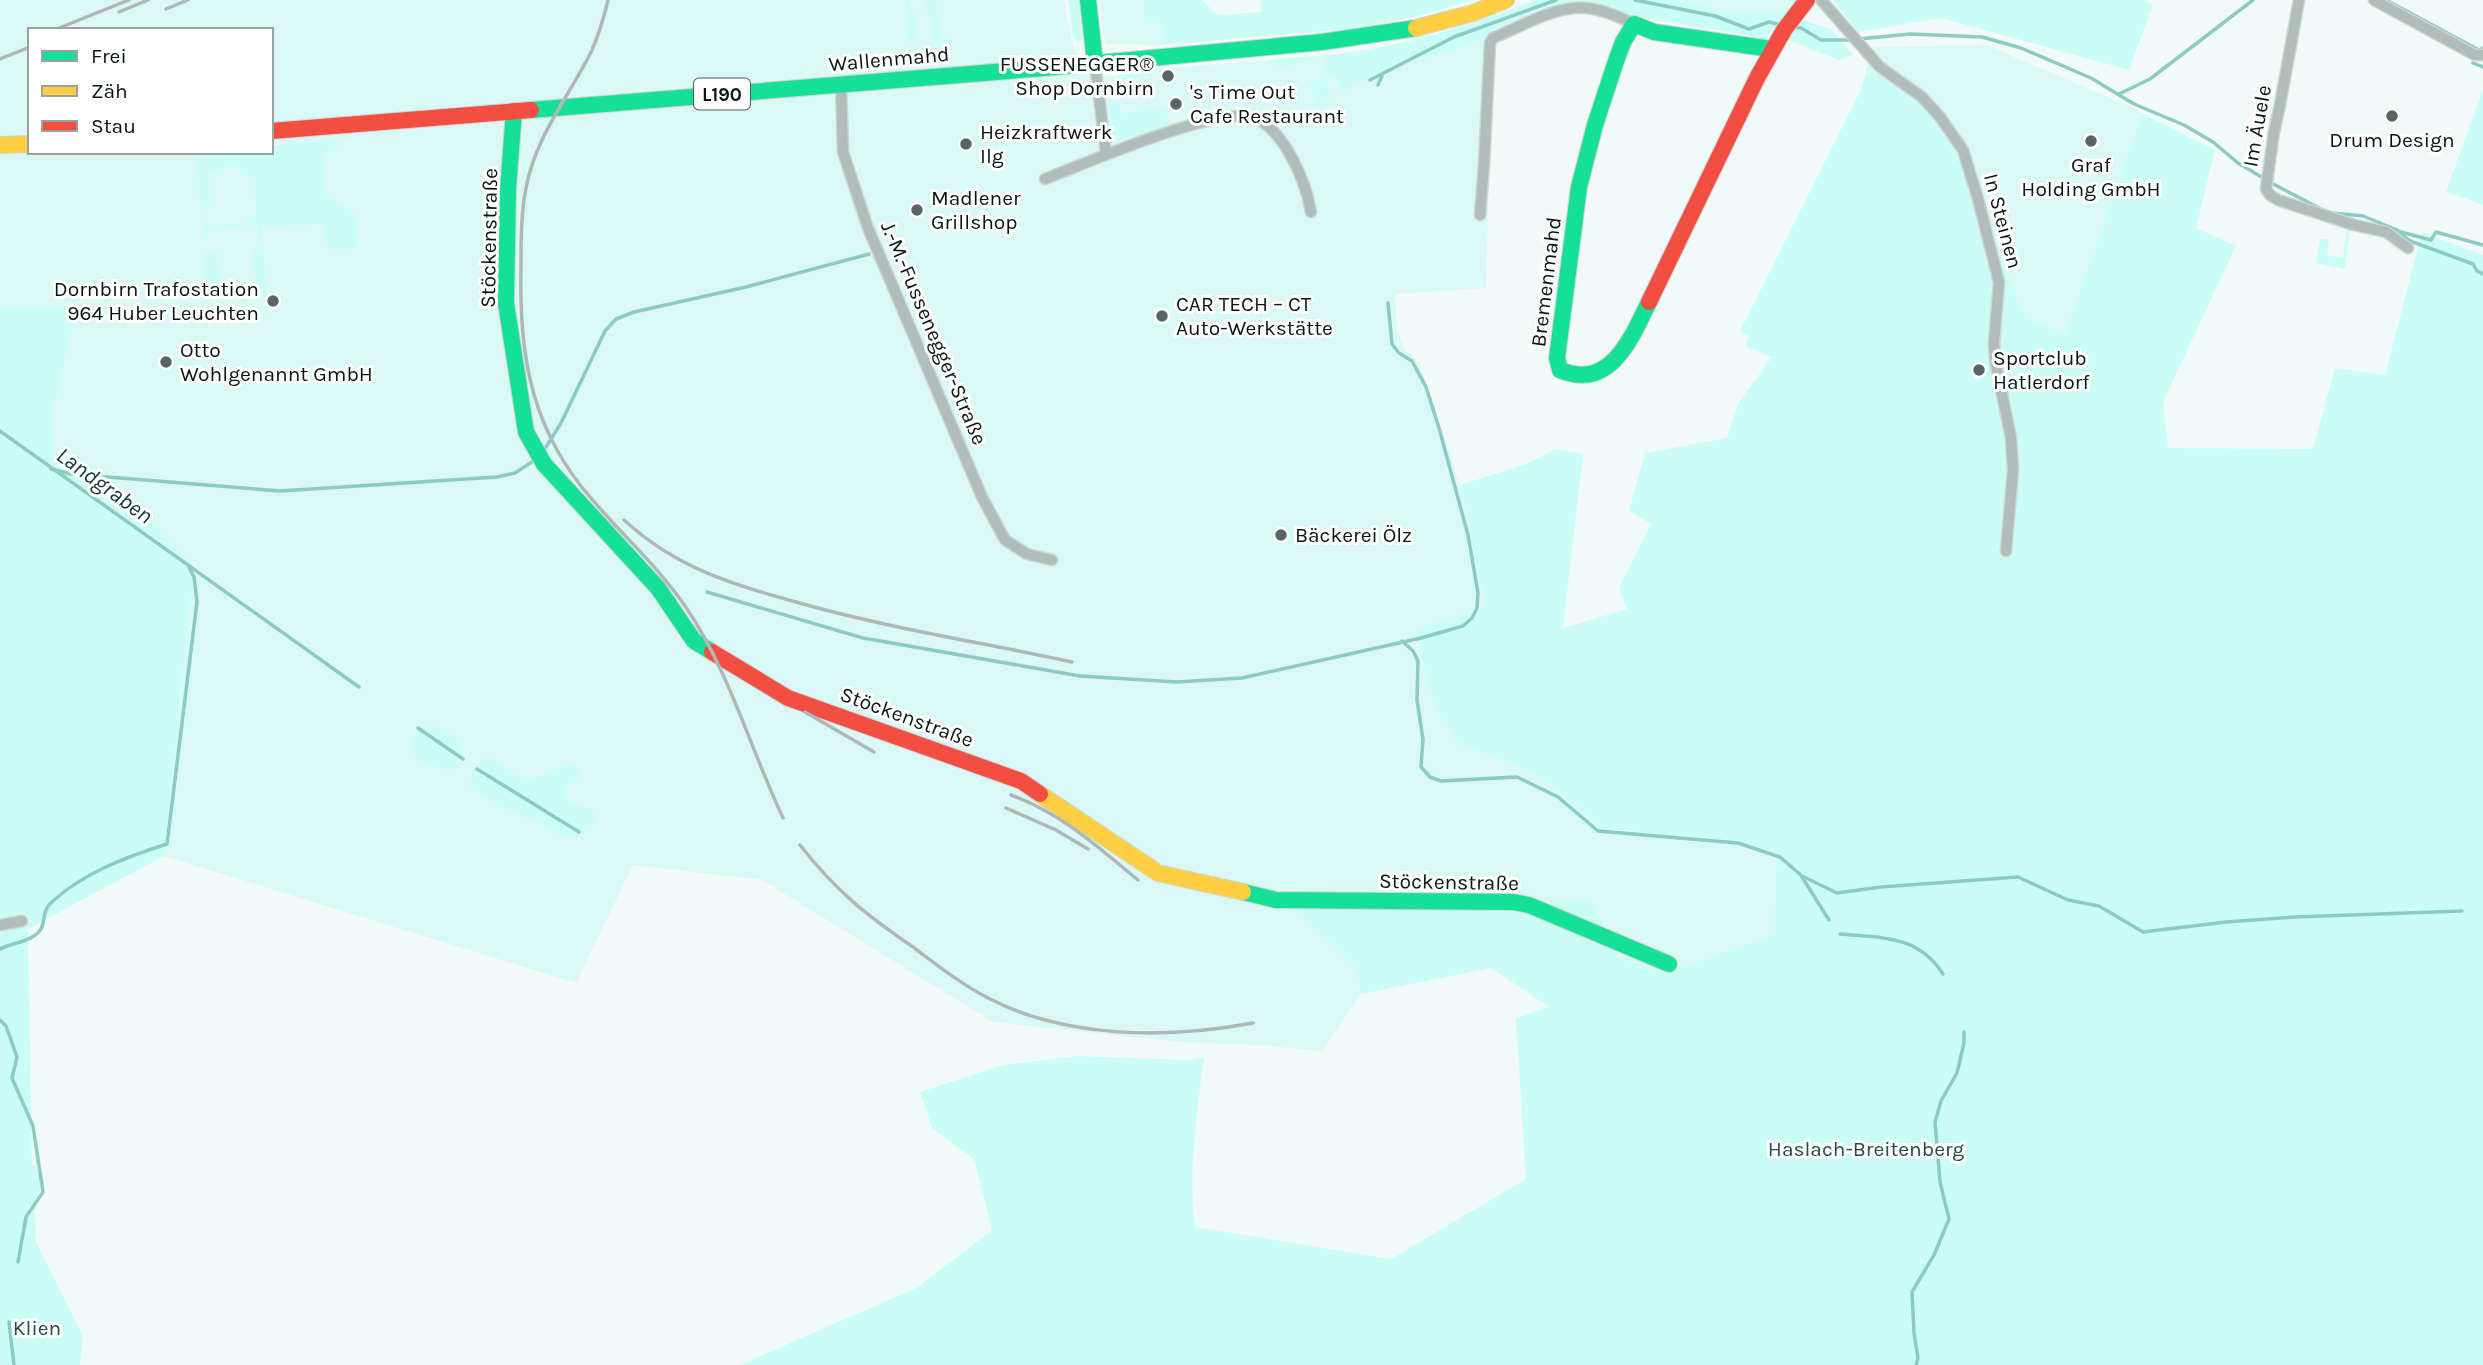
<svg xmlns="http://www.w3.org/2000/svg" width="2483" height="1365" font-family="Karla,sans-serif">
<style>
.built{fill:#daf9f6;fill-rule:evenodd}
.green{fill:#cbfdf7}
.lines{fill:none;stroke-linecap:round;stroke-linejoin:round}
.stream{stroke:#8ccbc4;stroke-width:3.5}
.street-casing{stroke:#cdd5d3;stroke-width:13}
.fast-casing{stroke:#cdd5d3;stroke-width:18}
.slow-casing{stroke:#cdd5d3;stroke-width:18}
.jam-casing{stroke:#cdd5d3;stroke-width:18}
.street{stroke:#b1bdbb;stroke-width:10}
.fast{stroke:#16e098;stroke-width:16}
.slow{stroke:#ffcf43;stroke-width:16}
.jam{stroke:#f24e42;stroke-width:16}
.rail{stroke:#afb8b7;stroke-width:3.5}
.poi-dot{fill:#596564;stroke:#fff;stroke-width:2.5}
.labels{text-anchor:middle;stroke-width:6;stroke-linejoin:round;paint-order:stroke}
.shield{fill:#fff;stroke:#515b5a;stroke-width:2}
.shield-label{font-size:19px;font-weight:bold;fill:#061513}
.street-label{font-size:21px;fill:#061513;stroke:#fff}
.poi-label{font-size:21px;fill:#061513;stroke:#fff;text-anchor:start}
.park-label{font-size:21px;fill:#234b47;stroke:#fff}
.water-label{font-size:23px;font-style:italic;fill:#0e3834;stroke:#fff}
</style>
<rect width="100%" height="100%" fill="#f2faf9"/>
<g class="built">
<path d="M0,0H1064L1073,46L1088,74L1110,77L1153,69L1331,55L1381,47L1454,50L1493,35L1486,288L1395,294L1397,329L1404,348L1420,364L1460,485L1485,607L1458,742L1518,766L1562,792L1601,828L1739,841L1777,854L1774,935L1663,973L1617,957L1373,897L1274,889L1357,968L1361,994L1322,1051L1258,1045L1179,1042L993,1022L762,880L633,865L576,983L164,856L194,567L87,463L54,457L52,405L57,395L77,307L0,309ZM30,30H271V144H282L271,146V152H30Z"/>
<polygon points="1100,0 1145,0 1144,24 1161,23 1163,45 1106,44 1103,33"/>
<polygon points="1680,0 1796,0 1787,13 1732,14"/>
<polygon points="1986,45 2132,107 2142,113 2065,334 2025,317 1956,144 1868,63 1875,47"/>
</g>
<g class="green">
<polygon points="906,0 910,0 916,27 914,42 908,42 906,39"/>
<polygon points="925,0 943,0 936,2 942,39 949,40 951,49 936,48"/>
<polygon points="1068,0 1079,0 1082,39 1078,42 1073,38"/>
<polygon points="1144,0 1202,0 1218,15 1261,12 1261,0 1473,0 1414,17 1349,29 1163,45 1161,23 1144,24"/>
<path d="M1536,0H1680L1732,13H1787L1764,40L1735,33L1635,17L1596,3L1565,6L1454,50L1390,65L1391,68L1341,92L1334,74L1324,77L1332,98L1317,106L1310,83L1322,79L1321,75L1327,72L1323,57L1277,68L1274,60C1303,56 1332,56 1360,51C1421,41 1478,22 1536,0Z"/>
<polygon points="1833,0 2144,0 2153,5 2129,70 1941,18 1858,32"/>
<polygon points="1803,20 1831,29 1853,55 1839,60 1787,40"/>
<path d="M1868,63L1922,102L1956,144L2025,317L2065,334L2142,113L2215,150L2196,228L2236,246L2163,402L2168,448L2313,449L2335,368L2385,375L2422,232L2483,255V1365H740L918,1287L992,1230L974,1159L932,1128L920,1092L1003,1065L1077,1056L1190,1060L1204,1057C1197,1114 1188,1171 1195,1227L1391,1259L1526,1179L1516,1018L1549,1007L1491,968L1361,994L1357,968L1273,889L1373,897L1591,901L1617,957L1658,971L1680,967L1774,935L1777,854L1739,841L1601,828L1562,792L1518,766L1458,743L1434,703L1415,630L1485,607L1460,485L1529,463L1555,449L1583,454L1563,628L1627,609L1619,588L1651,524L1629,511L1645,453L1727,438L1739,402L1772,357L1745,346L1749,336L1740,331L1862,87Z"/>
<polygon points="1153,69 1154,75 1115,81 1117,93 1108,94 1110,77"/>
<polygon points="2483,89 2483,205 2446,192"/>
<polygon points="1119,103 1121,114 1164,107 1170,124 1140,135 1119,140 1112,132 1109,104"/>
<polygon points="336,139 338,151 323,152 325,194 356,216 358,248 334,249 327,246 325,223 261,228 269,318 224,322 217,320 210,310 215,310 216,318 223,318 224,321 259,318 267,315 262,284 255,283 253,251 260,247 257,225 207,229 208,239 203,237 203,225 207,221 207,226 249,223 249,217 257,216 254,176 242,175 239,166 221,167 219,173 209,173 210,204 207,209 203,208 200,204 197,155 200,152 271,152 271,146"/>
<polygon points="2329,222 2350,228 2345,269 2316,263 2320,239 2329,239 2327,256 2343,257 2347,228"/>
<polygon points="207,252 217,254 220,286 208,291 206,287 205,255"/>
<polygon points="77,307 57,396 52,405 54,456 87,463 105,471 194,567 164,856 28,929 32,1165 36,1166 44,1182 34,1202 36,1242 83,1336 80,1365 0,1365 0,309"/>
<path d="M436,726C441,729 452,732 456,737C467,750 461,763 451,772L418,761L411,751C415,733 415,727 436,726Z"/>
<polygon points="481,759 493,759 516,775 532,780 571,763 583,774 565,788 565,801 593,810 596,820 577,837 559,833 534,820 496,805 470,786 472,772"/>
</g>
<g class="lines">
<g class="stream">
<polyline points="1635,0 1715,16 1749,29 1769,22 1781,25"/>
<polyline points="2386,0 2479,50 2483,48"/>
<polyline points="1792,27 1801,28 1821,40 1851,40"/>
<polyline points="1859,39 1910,34 1982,37 2021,48 2091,78 2134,104 2184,125 2213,142 2238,163 2273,184 2325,211"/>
<polyline points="2473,63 2483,67"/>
<polyline points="1370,80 1454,37 1556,0"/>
<polyline points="1378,85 1382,76"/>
<polyline points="2119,94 2150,79 2253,0"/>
<polyline points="2333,213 2363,216 2397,230 2410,241 2473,264 2477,271 2483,274"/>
<polyline points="2401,232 2431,240 2436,232 2483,245"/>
<polyline points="0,431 359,687"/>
<polyline points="543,452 561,423 605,331 616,319 634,312 746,287 869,254"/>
<polyline points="51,469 71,474 280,491 497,477 515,473 535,460"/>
<polyline points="707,592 863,638 1080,676 1177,682 1242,678 1421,638 1463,626 1472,618 1477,608 1478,593 1468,535 1439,428 1426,387 1412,361 1399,353 1392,344 1388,303"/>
<polyline points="1402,641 1413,651 1418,661 1417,700 1423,739 1421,767 1430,777 1441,781 1517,777 1558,797 1598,831 1738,843 1780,857 1802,876 1837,893 1881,887 2018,877 2068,900 2099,906 2143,932 2226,922 2295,917 2462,911"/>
<polyline points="418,728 463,759"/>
<polyline points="477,769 579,832"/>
<polyline points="1802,877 1829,920"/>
<path d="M1840,934C1882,938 1918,935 1943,974"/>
<path d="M0,949C13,942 35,942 42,927C45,917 43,910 52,902C83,873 126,857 167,844L197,602L194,577L189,567"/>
<polyline points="0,1020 6,1026 17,1057 12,1078 33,1126 43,1192 26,1217 18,1262"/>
<polyline points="9,1322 14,1365"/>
<polyline points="1916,1365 1918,1358 1914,1333 1912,1292 1934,1255 1949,1219 1940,1182 1935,1122 1941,1101 1957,1073 1964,1043 1964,1032"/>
</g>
<defs>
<g id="street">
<polyline points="1821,0 1880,67 1922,97 1940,117 1963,150 1978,199 1999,282 1994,343 1995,360 2011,438 2013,470 2006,551"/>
<polyline points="2299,0 2280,105 2274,132 2266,189 2270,195 2278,200 2354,225 2386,232 2408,248"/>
<polyline points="2374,0 2475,55 2483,55"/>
<polyline points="1095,63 1106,154"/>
<polyline points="841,84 843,152 868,228 982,497 1005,540 1027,554 1052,560"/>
<path d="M1045,179C1084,164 1221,104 1255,118C1285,131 1306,182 1311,212"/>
<path d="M1480,215L1484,164L1490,43L1493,38C1523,26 1560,2 1593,9C1607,11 1621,18 1634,24"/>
<polyline points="0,925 22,921"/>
</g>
<g id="fast">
<polyline points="1088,0 1095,63"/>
<polyline points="531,110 1044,68 1322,42 1416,28"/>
<polyline points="514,111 508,189 506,303 526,432 544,464 658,588 694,641 712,652"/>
<path d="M1649,302C1631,339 1610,391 1560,370L1557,358L1579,187L1595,125L1615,64L1623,42L1634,24L1654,32L1771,49"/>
<polyline points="1243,892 1276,900 1513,902 1529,905 1669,964"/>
</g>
<g id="slow">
<polyline points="1416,28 1473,13 1506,0"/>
<polyline points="0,145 30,144"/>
<polyline points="1040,794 1158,873 1243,892"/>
</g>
<g id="jam">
<polyline points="271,131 531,110"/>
<polyline points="1649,302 1757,78 1784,30 1807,0"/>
<polyline points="712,652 788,698 1021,781 1040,794"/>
</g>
</defs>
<use href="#street" class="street-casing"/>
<use href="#fast" class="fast-casing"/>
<use href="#slow" class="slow-casing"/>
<use href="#jam" class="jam-casing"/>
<use href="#street" class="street"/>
<use href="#fast" class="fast"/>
<use href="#slow" class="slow"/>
<use href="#jam" class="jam"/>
<g class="rail">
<path d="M608,0C604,17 599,34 592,50C569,97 536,135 526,188C521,214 521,240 521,267C519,348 529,420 581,486C614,528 655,562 685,606C729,670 750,748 783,818"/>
<polyline points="166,9 188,0"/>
<polyline points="119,12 148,0"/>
<polyline points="54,30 129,0"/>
<polyline points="0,59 30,47"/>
<path d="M624,520C675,567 730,584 796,602C887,628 980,642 1072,662"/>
<polyline points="805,712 874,752"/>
<path d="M1011,795C1064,815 1095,845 1138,880"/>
<polyline points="1006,808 1056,830 1088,849"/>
<path d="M800,845C835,890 866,915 913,947C937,965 961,984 988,998C1067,1039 1167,1039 1253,1023"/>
</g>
</g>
<g class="poi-dot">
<circle cx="1168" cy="76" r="7"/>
<circle cx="1176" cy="104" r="7"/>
<circle cx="2392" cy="116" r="7"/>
<circle cx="2091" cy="141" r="7"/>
<circle cx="966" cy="144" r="7"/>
<circle cx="917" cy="210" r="7"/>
<circle cx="273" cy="301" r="7"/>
<circle cx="1162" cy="316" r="7"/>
<circle cx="166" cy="362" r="7"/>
<circle cx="1979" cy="370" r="7"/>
<circle cx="1281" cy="535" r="7"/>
</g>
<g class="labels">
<rect class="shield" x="694" y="78.5" width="56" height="31" rx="5"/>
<g class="shield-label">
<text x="722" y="101">L190</text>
</g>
<g class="street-label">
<text transform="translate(889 59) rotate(-5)" y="7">Wallenmahd</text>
<text transform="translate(2257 126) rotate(-80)" y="7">Im Äuele</text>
<text transform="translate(2003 221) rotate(75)" y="7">In Steinen</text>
<text transform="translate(489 238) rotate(-89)" y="7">Stöckenstraße</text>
<text transform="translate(1546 282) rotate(-83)" y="7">Bremenmahd</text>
<text transform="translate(934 333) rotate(67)" y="7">J.-M.-Fussenegger-Straße</text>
<text transform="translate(907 717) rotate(20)" y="7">Stöckenstraße</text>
<text transform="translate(1449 882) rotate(1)" y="7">Stöckenstraße</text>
</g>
<g class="poi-label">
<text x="1154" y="71" text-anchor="end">FUSSENEGGER®<tspan x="1154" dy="24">Shop Dornbirn</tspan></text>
<text x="1190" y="99">'s Time Out<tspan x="1190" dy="24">Cafe Restaurant</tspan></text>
<text x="980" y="139">Heizkraftwerk<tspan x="980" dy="24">Ilg</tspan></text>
<text x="2392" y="147" text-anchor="middle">Drum Design</text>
<text x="2091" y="172" text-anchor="middle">Graf<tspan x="2091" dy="24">Holding GmbH</tspan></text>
<text x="931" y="205">Madlener<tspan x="931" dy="24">Grillshop</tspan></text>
<text x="259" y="296" text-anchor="end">Dornbirn Trafostation<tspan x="259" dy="24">964 Huber Leuchten</tspan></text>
<text x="1176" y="311">CAR TECH – CT<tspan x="1176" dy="24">Auto-Werkstätte</tspan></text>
<text x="180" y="357">Otto<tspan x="180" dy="24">Wohlgenannt GmbH</tspan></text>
<text x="1993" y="365">Sportclub<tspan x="1993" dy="24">Hatlerdorf</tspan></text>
<text x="1295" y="542">Bäckerei Ölz</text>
</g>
<g class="park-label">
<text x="1866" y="1156">Haslach-Breitenberg</text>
<text x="37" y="1335">Klien</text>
</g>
<g class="water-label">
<text transform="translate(105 485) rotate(36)" y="8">Landgraben</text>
</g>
</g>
<rect x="28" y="28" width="245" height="126" fill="#ffffff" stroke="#9ba1a1" stroke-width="2"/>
<rect x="42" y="51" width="35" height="10" fill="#16e098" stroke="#9ba1a1" stroke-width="2"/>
<text x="91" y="63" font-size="21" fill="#061513">Frei</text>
<rect x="42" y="86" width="35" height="10" fill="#ffcf43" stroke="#9ba1a1" stroke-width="2"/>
<text x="91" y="98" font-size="21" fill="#061513">Zäh</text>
<rect x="42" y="121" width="35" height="10" fill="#f24e42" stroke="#9ba1a1" stroke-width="2"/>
<text x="91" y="133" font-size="21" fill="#061513">Stau</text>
</svg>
